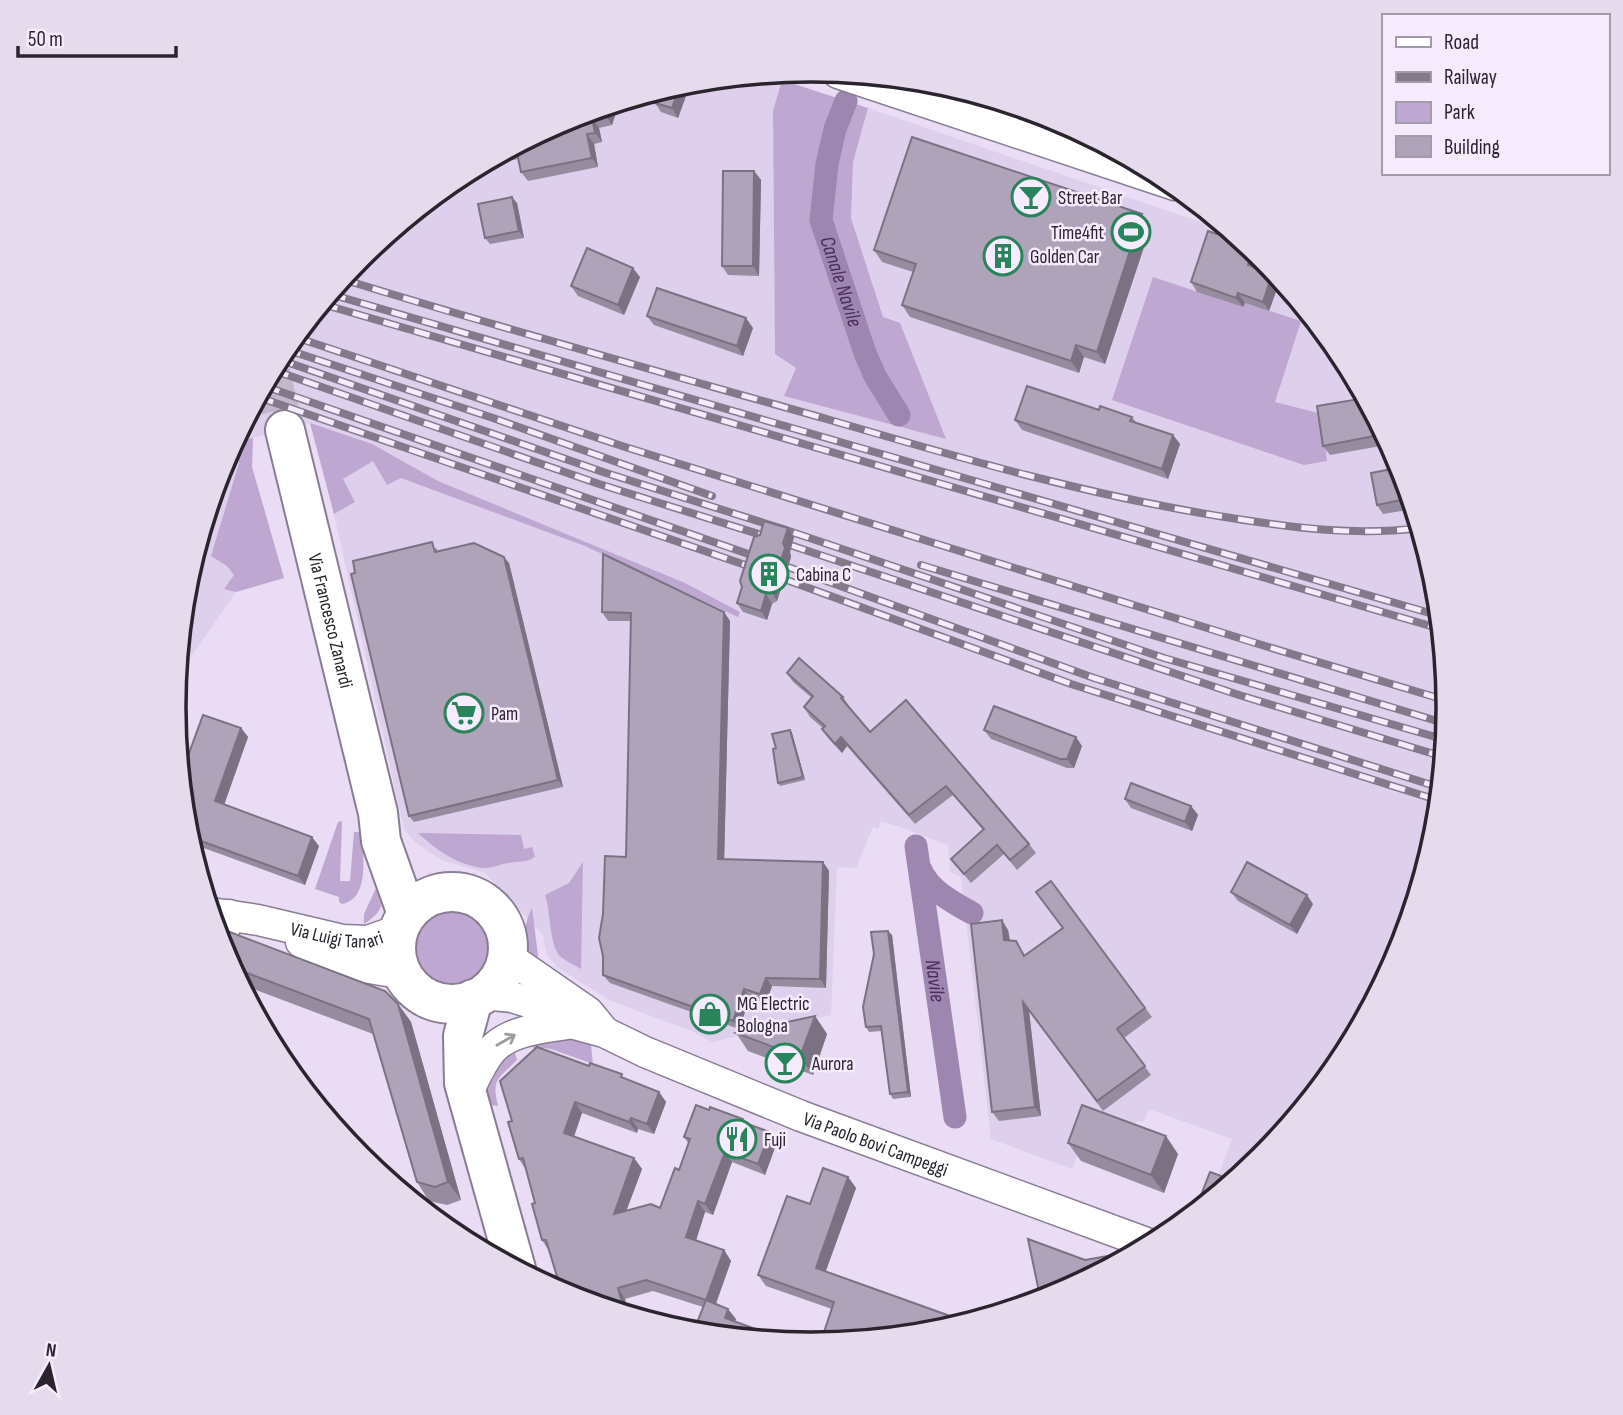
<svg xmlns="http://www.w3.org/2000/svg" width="1623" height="1415" font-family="'Sofia Sans Condensed',sans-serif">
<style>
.built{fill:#decfec}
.green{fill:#bea7d1}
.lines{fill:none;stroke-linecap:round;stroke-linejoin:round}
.canal{stroke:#9d86af;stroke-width:23}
.major-tunnel{stroke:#c3b7cc;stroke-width:38;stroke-dasharray:38 19;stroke-linecap:butt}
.minor-casing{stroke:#887d92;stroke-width:33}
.major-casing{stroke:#887d92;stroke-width:42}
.minor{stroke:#fff;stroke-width:30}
.major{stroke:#fff;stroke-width:38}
.rail-casing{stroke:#827a8a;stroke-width:8}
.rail{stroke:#f5ebfd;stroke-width:5;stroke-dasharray:16;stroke-linecap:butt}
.wall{fill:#968c9f}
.shaded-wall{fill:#7a7282}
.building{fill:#afa3b9;stroke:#7a7282;stroke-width:2}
.oneway{stroke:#9f9ca0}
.labels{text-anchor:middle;stroke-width:5;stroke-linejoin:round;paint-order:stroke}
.poi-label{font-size:19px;fill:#29242d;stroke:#f5ebfd;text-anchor:start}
.street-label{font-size:19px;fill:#29242d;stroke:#f5ebfd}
.water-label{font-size:21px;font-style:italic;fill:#4b2b61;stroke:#f5ebfd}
.rim{fill:none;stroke:#29242d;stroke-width:3.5}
</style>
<rect width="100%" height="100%" fill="#e9dcf4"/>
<polygon class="built" points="765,75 782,80 773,111 775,354 796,368 785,396 945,438 883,318 851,218 853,162 868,108 1235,234 1263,257 1342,354 1401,464 1437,584 1449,708 1437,832 1400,952 1341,1062 1262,1159 1208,1203 1232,1139 1149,1109 1144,1121 1119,1125 1092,1116 1072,1169 991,1139 961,877 950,872 948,845 903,828 881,821 878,829 873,827 856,868 837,867 831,1015 712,1042 694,1032 611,1001 558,968 547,955 543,935 485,873 441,860 415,842 404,829 334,514 310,423 253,438 252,467 284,578 236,592 177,677 186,583 223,463 282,353 361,256 458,177 568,118 688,82"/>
<g class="green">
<polygon points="782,80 868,108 853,162 851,218 883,317 900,323 946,439 784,396 796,368 775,354 773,111"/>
<polygon points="1153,277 1243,307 1245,303 1301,321 1275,402 1322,414 1327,461 1304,465 1112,400"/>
<polygon points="310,423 372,444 438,481 685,583 740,612 738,617 585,546 401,478 387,485 373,461 343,479 355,502 334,514"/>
<polygon points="253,438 252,467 284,578 236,592 224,589 234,575 227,566 211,556 239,463 237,441"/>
<path d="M342,821L340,881H350L354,832H361C363,852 371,899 342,904L339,902V897L315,889L338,822Z"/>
<path d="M418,833L521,835L524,849L532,847L535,857C525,863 519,861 508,863C501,864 493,868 486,868C460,867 436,850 418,833Z"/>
<path d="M583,862L581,969C575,965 567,962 561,957C549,947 551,911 545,895L569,883Z"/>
<path d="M383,886C384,905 381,913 364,924V914L376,888Z"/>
<path d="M532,908L538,955L537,960C520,944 523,927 532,908Z"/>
<circle cx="452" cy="946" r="37"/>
<polygon points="552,1033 580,1039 591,1045 593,1064 551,1049 544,1048 536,1054 530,1039"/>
<path d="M512,1043L517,1060C499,1079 491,1077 498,1106L490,1105L486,1085Z"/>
</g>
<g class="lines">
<g class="canal">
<path id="s1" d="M846,101L835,129L827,164L821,220L865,353L875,376L899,415"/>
<path id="s2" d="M916,846L955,1117"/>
<path d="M920,868C929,890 952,902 972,913"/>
</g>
<polyline class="major-tunnel" points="271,373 285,430"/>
<defs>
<g id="minor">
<polyline points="838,73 1175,185"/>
<path id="s3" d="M211,913L258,920L343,940L368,941L399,930"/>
<polyline points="220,942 229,915"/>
<path d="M301,942C332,963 366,968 402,973"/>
<polyline points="507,956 588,1012 602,1029"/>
<path id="s4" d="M483,994L512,997L528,1002L571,1023L604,1032L645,1052L801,1116L1152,1245"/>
<path d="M467,1094C475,1079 483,1057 496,1046C515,1029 547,1028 571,1023"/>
</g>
<g id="major">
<path id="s5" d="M285,430L378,813L381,841L407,914"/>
<circle cx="452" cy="948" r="56"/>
<polyline points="473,999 463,1036 464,1083 516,1269"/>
</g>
</defs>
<use href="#minor" class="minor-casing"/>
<use href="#major" class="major-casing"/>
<use href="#minor" class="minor"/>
<use href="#major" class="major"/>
<defs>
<g id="rail">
<path d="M342,279C504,329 668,374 830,420C963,459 1095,497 1231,518C1295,528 1356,536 1420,528"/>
<polyline points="330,294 1440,616"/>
<polyline points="322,304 1441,629"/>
<polyline points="295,337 622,446 1265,646 1448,701"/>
<polyline points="285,349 493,418 712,496"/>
<polyline points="278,359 603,472 783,529 1164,658 1446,740"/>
<polyline points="273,370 599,484 768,537"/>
<polyline points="264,386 757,557"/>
<polyline points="258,397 754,568"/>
<polyline points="790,545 1239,695 1444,757"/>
<polyline points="921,565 1447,724"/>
<polyline points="788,567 1094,678 1441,788"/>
<polyline points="784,579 1071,684 1440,801"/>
</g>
</defs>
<use href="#rail" class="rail-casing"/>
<use href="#rail" class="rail"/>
</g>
<g class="wall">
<polygon points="688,82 691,82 678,118 661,112 655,103"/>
<polygon points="619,103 612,125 599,128 602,142 594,144 598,167 528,181 521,172 518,159 477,167 568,118"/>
<polygon points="754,171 761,180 759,276 728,275 722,266"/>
<polygon points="517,203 524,238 490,244 485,238"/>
<polygon points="1151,226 1105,364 1084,357 1079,373 910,317 902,305 913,272 882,262 874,250"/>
<polygon points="1260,256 1256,268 1279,283 1269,311 1245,303 1243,307 1197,292 1191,282"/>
<polygon points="640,277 624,315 578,296 571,286"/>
<polygon points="647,316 753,328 743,356 654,325"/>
<polygon points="1365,398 1388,441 1381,444 1381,446 1330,455 1323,446"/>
<polygon points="1099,410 1132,417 1136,422 1173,435 1180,444 1168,479 1022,430 1015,420"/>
<polygon points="1402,467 1414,509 1383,514 1377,505"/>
<polygon points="794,537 790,552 791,557 777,601 772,604 767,620 743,612 737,603 742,587"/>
<polygon points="437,548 437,552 509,563 563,787 414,822 409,816 355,573"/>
<polygon points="602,612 724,612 730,621 724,859 823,862 829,871 826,988 772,986 766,1003 750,998 739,1029 610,983 603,975 626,857 631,621 608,621"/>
<polygon points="787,673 843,697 849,706 849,707 870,732 1029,844 1036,853 1017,870 1004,854 971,883 951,859 983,830 953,795 915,824 847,746 842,753 829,739 822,729 823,728 810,717 804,707 812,698 793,682"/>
<polygon points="241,728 248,737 224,804 319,846 305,885 190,843 186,831"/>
<polygon points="790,730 792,733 805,780 780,786 778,783 776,748"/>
<polygon points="984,730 1082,746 1074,768 1067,768 991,739"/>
<polygon points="1125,799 1191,806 1198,815 1192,831 1131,808"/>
<polygon points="1051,881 1152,1017 1124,1038 1151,1075 1103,1111 1029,1011 1041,1116 999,1121 992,1112 1008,930 1010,940 1022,951 1025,955 1062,928"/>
<polygon points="1231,892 1313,904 1297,934 1238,901"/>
<polygon points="892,935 911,1097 893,1099 890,1094 881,1031 869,1032 866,1027"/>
<polygon points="222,951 398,1004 411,1022 461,1200 447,1205 429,1201 417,1182 373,1034 240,984"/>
<polygon points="815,1016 827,1034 813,1075 748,1051 736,1033"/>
<polygon points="625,1079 659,1092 666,1102 654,1134 638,1129 637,1133 582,1113 574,1137 634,1158 642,1169 626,1211 660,1208 679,1170 689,1144 684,1137 746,1123 770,1132 777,1142 765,1175 732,1162 713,1215 705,1212 696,1240 724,1250 731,1261 716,1304 736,1319 735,1321 797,1344 693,1333 703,1307 653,1291 625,1299 549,1251 542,1240 535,1203 526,1170 519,1159 512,1121"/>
<polygon points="1068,1143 1178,1154 1164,1193 1081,1161"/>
<polygon points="848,1177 856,1188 825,1272 964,1321 966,1323 935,1333 821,1341 832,1309 766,1286 758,1275 810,1204"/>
<polygon points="1108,1256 1114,1265 1055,1297 1045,1300 1039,1292 1085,1260"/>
</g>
<g class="shaded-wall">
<polygon points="691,82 678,118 672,108 680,84"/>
<polygon points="619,103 612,125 606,116 609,106"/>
<polygon points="592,118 599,128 602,142 595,133"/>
<polygon points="587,134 594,144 598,167 592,158"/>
<polygon points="754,171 761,180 759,276 753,266"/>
<polygon points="512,197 517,203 524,238 519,231"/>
<polygon points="1142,214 1151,226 1105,364 1097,352"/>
<polygon points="1253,249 1260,256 1254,275 1248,265"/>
<polygon points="633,268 640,277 624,315 618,305"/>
<polygon points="1272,274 1279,283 1269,311 1263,302"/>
<polygon points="1238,293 1245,303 1243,307 1236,298"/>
<polygon points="746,318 753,328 743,356 737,346"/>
<polygon points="1076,345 1084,357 1079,373 1071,361"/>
<polygon points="1173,435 1180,444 1168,479 1162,469"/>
<polygon points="788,528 794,537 790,552 791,557 777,601 771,591"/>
<polygon points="504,557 509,563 563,787 558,780"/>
<polygon points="766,594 772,604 767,620 761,611"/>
<polygon points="724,612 730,621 724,868 718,859"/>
<polygon points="241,728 248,737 222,811 215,801"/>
<polygon points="790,730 792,733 805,780 803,777"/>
<polygon points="841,737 847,746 842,753 835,744"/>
<polygon points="1076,737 1082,746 1074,768 1067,759"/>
<polygon points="1191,806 1198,815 1192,831 1185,822"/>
<polygon points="312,837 319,846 305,885 298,876"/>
<polygon points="823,862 829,871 826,988 820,979"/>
<polygon points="1307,895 1313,904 1297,934 1290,925"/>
<polygon points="1002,920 1008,930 1011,949 1004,940"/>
<polygon points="888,931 892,935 911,1097 908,1092"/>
<polygon points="766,978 772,986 766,1003 760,994"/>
<polygon points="744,989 750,998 739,1029 733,1021"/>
<polygon points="1023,1002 1029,1011 1041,1116 1035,1107"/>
<polygon points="398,1004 411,1022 461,1200 448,1182"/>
<polygon points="815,1016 827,1034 813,1075 800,1057"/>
<polygon points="659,1092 666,1102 654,1134 647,1124"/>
<polygon points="575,1102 582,1113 571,1144 564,1133"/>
<polygon points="631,1118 638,1129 637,1133 629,1122"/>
<polygon points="770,1132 777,1142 765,1175 758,1164"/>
<polygon points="1166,1136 1178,1154 1164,1193 1151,1175"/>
<polygon points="725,1152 732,1162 713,1215 705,1204"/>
<polygon points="634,1158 642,1169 621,1225 614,1214"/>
<polygon points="848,1177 856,1188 823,1279 816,1268"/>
<polygon points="698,1201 705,1212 694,1247 686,1237"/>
<polygon points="724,1250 731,1261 713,1311 706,1300"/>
<polygon points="1108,1256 1114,1265 1110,1267"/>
<polygon points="618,1288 625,1299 630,1315 625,1314"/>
<polygon points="728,1309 736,1319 732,1328 725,1318"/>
</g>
<g class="building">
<polygon points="680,84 672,108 655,103 659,91"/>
<polygon points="609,106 606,116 592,118 595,133 587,134 592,158 521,172 516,148 509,150 568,118"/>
<polygon points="912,137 1142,214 1097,352 1076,345 1071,361 902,305 916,264 874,250"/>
<polygon points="723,171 754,171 753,266 722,266"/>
<polygon points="512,197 519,231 485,238 478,204"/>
<polygon points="1208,231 1247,244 1253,249 1248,265 1272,274 1263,302 1238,293 1236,298 1191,282"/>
<polygon points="587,248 633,268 618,305 571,286"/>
<polygon points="657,288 746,318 737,346 647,316"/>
<polygon points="1027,386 1099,410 1100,406 1132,417 1130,421 1173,435 1162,469 1015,420"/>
<polygon points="1365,398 1383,431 1374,434 1374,436 1323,446 1317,406"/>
<polygon points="1402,467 1411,498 1377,505 1371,473"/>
<polygon points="764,521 788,528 783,543 785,548 771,591 766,594 761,611 737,603 742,587 740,581 754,537 760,535"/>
<polygon points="432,542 435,552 474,543 504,557 558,780 409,816 351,574 355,573 353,561"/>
<polygon points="603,554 724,612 718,859 823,862 820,979 766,978 760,994 744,989 733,1021 603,975 603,956 599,938 603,914 605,856 626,857 631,613 602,612"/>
<polygon points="799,658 843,697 841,698 870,732 906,700 1029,844 1010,860 997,845 964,874 951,859 984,829 946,786 909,815 841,737 835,744 822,729 825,726 804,707 813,696 787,673"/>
<polygon points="994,706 1076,737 1067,759 1060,759 984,730"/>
<polygon points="203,715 241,728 215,801 312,837 298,876 187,836 181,775"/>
<polygon points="790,730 803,777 778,783 773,749 776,748 772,734"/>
<polygon points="1131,783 1191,806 1185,822 1125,799"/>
<polygon points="1247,862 1307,895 1290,925 1231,892"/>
<polygon points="1051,881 1145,1008 1117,1029 1145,1066 1097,1101 1023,1002 1035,1107 992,1112 971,924 1002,920 1004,940 1016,941 1024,956 1063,928 1036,892"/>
<polygon points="227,931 385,991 398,1004 448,1182 435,1187 417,1182 369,1019 231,967 221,947"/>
<polygon points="888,931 908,1092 890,1094 881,1026 866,1027 863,1007 874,954 871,932"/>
<polygon points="815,1016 800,1057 736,1033"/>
<polygon points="537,1047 589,1066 590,1063 622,1074 621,1077 659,1092 647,1124 631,1118 629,1122 575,1102 564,1133 634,1158 614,1214 651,1204 660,1208 675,1168 679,1170 690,1139 684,1137 696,1105 709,1110 710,1107 743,1119 742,1122 770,1132 758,1164 725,1152 705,1204 698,1201 686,1237 724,1250 706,1300 646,1280 618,1288 625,1314 567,1296 562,1293 546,1240 542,1240 532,1204 535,1203 523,1158 519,1159 508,1122 512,1121 500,1081"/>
<polygon points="1082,1105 1166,1136 1151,1175 1068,1143"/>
<polygon points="823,1168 848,1177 816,1268 964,1321 963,1325 935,1333 807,1345 810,1337 821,1341 834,1302 758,1275 787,1196 810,1204"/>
<polygon points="1210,1172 1235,1181 1200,1209 1196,1208"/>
<polygon points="1028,1239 1085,1260 1108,1256 1110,1267 1053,1297 1039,1292"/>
<polygon points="706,1300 728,1309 725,1318 797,1344 723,1336 718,1335 718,1336 693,1333"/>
</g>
<defs><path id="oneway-shaft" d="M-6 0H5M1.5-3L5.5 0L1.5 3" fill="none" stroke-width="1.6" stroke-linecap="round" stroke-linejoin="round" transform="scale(1.75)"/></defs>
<use class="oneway" href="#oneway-shaft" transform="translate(506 1040) rotate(-30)"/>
<defs>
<symbol id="bar-ring" viewBox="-11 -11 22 22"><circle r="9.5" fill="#f5ebfd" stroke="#29845b" stroke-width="1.5"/><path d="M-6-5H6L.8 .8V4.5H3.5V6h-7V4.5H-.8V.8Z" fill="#29845b"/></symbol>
<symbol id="stadium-ring" viewBox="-11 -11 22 22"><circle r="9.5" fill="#f5ebfd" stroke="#29845b" stroke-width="1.5"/><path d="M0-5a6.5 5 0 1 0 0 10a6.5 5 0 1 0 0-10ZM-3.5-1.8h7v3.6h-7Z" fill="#29845b"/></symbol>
<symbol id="building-ring" viewBox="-11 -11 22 22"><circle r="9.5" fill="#f5ebfd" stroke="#29845b" stroke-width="1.5"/><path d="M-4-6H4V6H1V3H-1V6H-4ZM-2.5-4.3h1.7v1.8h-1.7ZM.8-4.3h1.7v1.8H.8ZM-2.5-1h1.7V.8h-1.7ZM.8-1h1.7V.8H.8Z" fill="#29845b"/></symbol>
<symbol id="supermarket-ring" viewBox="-11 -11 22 22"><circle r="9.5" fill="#f5ebfd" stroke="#29845b" stroke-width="1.5"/><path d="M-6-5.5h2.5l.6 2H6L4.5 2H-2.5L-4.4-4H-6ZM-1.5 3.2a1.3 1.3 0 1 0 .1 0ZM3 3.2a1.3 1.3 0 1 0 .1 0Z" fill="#29845b"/></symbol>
<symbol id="shop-ring" viewBox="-11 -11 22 22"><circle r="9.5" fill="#f5ebfd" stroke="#29845b" stroke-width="1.5"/><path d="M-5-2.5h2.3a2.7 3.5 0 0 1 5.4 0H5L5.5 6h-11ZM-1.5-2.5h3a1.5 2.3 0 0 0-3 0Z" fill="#29845b"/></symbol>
<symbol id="restaurant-ring" viewBox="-11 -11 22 22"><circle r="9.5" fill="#f5ebfd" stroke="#29845b" stroke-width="1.5"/><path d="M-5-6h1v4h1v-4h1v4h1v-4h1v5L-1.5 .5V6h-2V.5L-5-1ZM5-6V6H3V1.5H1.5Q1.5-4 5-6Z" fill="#29845b"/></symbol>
</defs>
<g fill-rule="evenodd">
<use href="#bar-ring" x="1009" y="175" width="44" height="44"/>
<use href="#stadium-ring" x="1109" y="210" width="44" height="44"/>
<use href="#building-ring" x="981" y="234" width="44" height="44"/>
<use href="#building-ring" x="747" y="552" width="44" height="44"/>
<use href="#supermarket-ring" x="442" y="691" width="44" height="44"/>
<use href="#shop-ring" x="688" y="992" width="44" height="44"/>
<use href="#bar-ring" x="763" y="1041" width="44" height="44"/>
<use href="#restaurant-ring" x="715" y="1117" width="44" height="44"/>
</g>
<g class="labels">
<g class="poi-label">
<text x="1058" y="204">Street Bar</text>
<text x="1104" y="239" text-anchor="end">Time4fit</text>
<text x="1030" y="263">Golden Car</text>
<text x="796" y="581">Cabina C</text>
<text x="491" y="720">Pam</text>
<text x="737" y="1010">MG Electric<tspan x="737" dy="22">Bologna</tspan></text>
<text x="812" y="1070">Aurora</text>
<text x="764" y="1146">Fuji</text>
</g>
<g class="street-label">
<text dy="7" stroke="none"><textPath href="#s5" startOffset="196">Via Francesco Zanardi</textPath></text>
<text dy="7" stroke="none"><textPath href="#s3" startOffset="128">Via Luigi Tanari</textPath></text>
<text dy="7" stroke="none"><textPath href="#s4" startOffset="422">Via Paolo Bovi Campeggi</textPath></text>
</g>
<g class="water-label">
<text dy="7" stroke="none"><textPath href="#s1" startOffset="187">Canale Navile</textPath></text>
<text dy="7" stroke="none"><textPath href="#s2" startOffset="136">Navile</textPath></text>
</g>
</g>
<path d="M0 0H1623V1415H0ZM186 707a625 625 0 1 1 1250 0a625 625 0 1 1-1250 0Z" fill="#e5dbec" fill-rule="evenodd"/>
<path class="rim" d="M186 707a625 625 0 1 1 1250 0a625 625 0 1 1-1250 0Z"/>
<rect x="1382" y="14" width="228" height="161" fill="#f5ebfd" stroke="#a39baa" stroke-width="2"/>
<rect x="1396" y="37" width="35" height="10" fill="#ffffff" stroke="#a39baa" stroke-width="2"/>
<text x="1444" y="49" font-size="21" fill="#29242d">Road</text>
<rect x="1396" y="72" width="35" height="10" fill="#827a8a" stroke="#a39baa" stroke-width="2"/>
<text x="1444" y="84" font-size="21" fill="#29242d">Railway</text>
<rect x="1396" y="102" width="35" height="21" fill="#bea7d1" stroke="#a39baa" stroke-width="2"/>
<text x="1444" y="119" font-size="21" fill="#29242d">Park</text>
<rect x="1396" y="136" width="35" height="21" fill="#afa3b9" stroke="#a39baa" stroke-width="2"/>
<text x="1444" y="154" font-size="21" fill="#29242d">Building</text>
<g transform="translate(49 1366) rotate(8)" stroke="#f5ebfd" stroke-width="5" paint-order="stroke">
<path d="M0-5L12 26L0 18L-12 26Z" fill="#29242d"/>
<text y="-10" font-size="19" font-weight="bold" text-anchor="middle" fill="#29242d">N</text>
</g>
<path d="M18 46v10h158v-10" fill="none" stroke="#29242d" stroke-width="3.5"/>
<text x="28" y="46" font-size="21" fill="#29242d" stroke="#f5ebfd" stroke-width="5" paint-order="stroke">50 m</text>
</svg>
